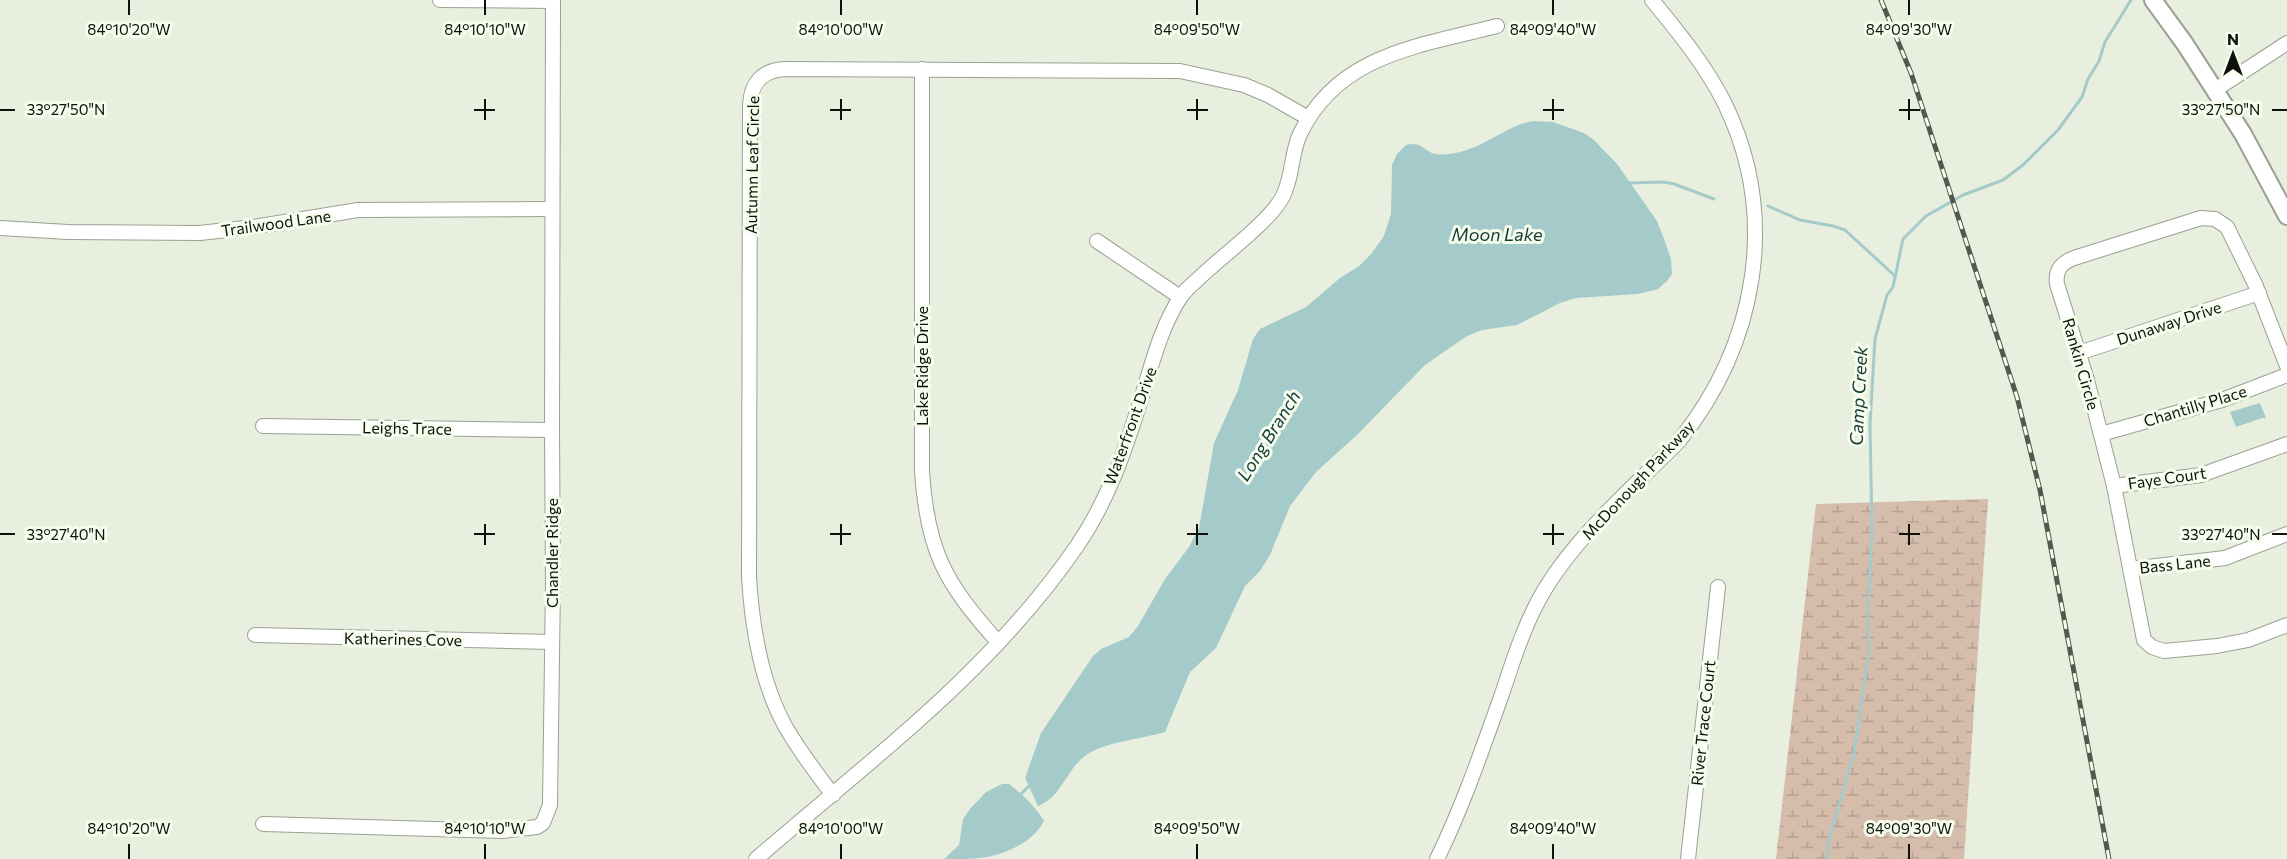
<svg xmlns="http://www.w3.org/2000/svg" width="2287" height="859" font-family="Commissioner,sans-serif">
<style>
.wetland{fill:url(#wetland-marsh)}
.water{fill:#a4cbc9}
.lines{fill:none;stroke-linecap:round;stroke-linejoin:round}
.stream{stroke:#a4cbc9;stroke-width:3}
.minor-casing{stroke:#9aa192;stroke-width:16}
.major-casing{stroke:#9aa192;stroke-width:20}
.minor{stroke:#fff;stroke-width:14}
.major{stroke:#fff;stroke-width:16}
.rail-casing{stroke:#54574e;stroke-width:5}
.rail{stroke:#f6fdec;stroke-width:3;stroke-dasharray:9;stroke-linecap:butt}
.ticks{fill:none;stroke:#0e100b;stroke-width:2}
.labels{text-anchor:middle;stroke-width:6;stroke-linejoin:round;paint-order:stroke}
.street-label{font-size:16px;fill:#0e100b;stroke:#f6fdec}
.water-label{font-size:18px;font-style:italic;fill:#133938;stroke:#f6fdec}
.ticks-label{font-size:15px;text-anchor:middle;fill:#0e100b;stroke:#f6fdec;stroke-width:6;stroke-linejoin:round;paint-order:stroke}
</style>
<defs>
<pattern id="wetland-marsh" width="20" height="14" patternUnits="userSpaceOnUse" patternTransform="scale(1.5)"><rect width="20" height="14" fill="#d5bcab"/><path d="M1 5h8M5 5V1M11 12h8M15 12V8" fill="none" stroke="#b6a192"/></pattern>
</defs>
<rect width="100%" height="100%" fill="#e9efdf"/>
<polygon class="wetland" points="1988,499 1964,859 1776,859 1816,504"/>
<g class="water">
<path d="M1533,121L1553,122L1584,133L1594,140L1617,164L1657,221L1664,239L1671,259L1672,274L1667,281L1658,289L1638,294L1576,298L1560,303L1517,325L1482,330L1467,336L1425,365L1357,435L1316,472L1290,506L1270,555L1260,571L1245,586L1216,648L1190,672L1165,732C1142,739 1103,742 1085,756C1066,770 1061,798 1038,806L1025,778L1041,733L1093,656L1101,649L1129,637L1138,626L1165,579L1189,547L1199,528L1214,443L1238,390L1253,339L1260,329L1306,307L1340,278L1359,266L1371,254L1384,236L1391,214L1392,165L1397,154L1406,145C1422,142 1419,147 1432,153C1440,156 1451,154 1460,152C1486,146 1508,125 1533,121Z"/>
<polygon points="2260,403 2266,418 2262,418 2236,427 2230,412"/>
<path d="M1002,784H1009C1021,793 1036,807 1044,821C1039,830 1033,836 1025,842C996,859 979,859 944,859L959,845L963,819L970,809L986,792Z"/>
</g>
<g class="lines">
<g class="stream">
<polyline points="1629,183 1664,182 1674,184 1714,199"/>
<polyline points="1768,206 1800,220 1833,226 1845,230 1895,276"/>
<polyline points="1019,796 1031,784"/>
<polyline points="1827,859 1828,843 1854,753 1869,651 1868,609 1872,531 1870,424 1875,339 1887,295 1893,287 1903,239 1926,216 1963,195 2003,180 2023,165 2058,130 2082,97 2088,79 2099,61 2105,42 2131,0"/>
</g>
<defs>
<g id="minor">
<polyline points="440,0 553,1"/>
<path d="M922,69V471C927,551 945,583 998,642"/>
<polyline points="2215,90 2287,43"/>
<polyline points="0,228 68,232 200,233 253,227 358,210 552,209"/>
<polyline points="1097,241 1180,297"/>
<polyline points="2079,353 2259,293"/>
<path d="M2287,366L2255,284L2227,227L2215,219L2201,218L2074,258C2061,263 2055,270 2057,284L2087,380L2114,486L2144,640L2152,647L2164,651L2217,646L2248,640L2287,625"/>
<polyline points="263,426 552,430"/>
<polyline points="2101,434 2222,400 2287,375"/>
<polyline points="2114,486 2201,475 2287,444"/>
<polyline points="2130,569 2225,558 2287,534"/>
<polyline points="255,635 552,642"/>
<path d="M833,795C816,773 799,750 785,726C761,682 752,627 749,577L750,105C751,82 763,70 785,69L1180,71L1244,85L1268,95L1308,118"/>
<polyline points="263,824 502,831 537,827 543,823 550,805 553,584 552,430 553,0"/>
<path d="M756,859C871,759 989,674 1077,546C1108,501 1126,448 1142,396C1152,364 1161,327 1180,298C1184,292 1190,286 1196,281C1219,258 1270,222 1283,196C1293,176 1291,153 1300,134C1338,54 1420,46 1497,26"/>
<path d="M1437,859C1463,806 1482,750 1502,694C1514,658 1525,622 1545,589C1579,533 1633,488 1679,441C1756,345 1780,218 1725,104C1706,66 1679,33 1652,0"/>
<polyline points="1688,859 1718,587"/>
</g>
<polyline id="major" points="2153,0 2185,44 2243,134 2287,216"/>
</defs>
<use href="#minor" class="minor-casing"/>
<use href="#major" class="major-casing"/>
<use href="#minor" class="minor"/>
<use href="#major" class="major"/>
<defs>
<polyline id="rail" points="1881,0 1911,73 2017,397 2040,490 2109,859"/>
</defs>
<use href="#rail" class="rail-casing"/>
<use href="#rail" class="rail"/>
</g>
<path class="ticks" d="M129,0V15M485,0V15M841,0V15M1197,0V15M1553,0V15M1909,0V15M485,99V120M841,99V120M1197,99V120M1553,99V120M1909,99V120M0,110H15M474,110H495M830,110H851M1187,110H1208M1543,110H1564M1899,110H1920M2272,110H2287M485,524V545M841,524V545M1197,524V545M1553,524V545M1909,524V545M0,534H15M474,534H495M830,534H851M1187,534H1208M1543,534H1564M1899,534H1920M2272,534H2287M129,844V859M485,844V859M841,844V859M1197,844V859M1553,844V859M1909,844V859"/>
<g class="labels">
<g class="street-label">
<text transform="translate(752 165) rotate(-89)" y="6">Autumn Leaf Circle</text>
<text transform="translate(276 223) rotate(-8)" y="6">Trailwood Lane</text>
<text transform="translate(2169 323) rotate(-18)" y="6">Dunaway Drive</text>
<text transform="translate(2081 364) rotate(74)" y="6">Rankin Circle</text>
<text transform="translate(922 366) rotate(-90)" y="6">Lake Ridge Drive</text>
<text transform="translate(2195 406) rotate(-17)" y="6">Chantilly Place</text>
<text transform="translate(1130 426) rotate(-70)" y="6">Waterfront Drive</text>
<text transform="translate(407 428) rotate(1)" y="6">Leighs Trace</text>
<text transform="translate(2167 478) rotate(-8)" y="6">Faye Court</text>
<text transform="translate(1638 480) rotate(-47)" y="6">McDonough Parkway</text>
<text transform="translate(552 553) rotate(-90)" y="6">Chandler Ridge</text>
<text transform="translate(2175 564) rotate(-6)" y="6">Bass Lane</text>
<text transform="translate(403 639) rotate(1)" y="6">Katherines Cove</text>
<text transform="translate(1703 723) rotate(-84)" y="6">River Trace Court</text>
</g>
<g class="water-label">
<text x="1497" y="241">Moon Lake</text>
<text transform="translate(1859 396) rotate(-87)" y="6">Camp Creek</text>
<text transform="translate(1269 436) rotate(-58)" y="6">Long Branch</text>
</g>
</g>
<g class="ticks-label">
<text x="129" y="35">84°10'20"W</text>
<text x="485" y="35">84°10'10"W</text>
<text x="841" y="35">84°10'00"W</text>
<text x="1197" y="35">84°09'50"W</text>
<text x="1553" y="35">84°09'40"W</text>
<text x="1909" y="35">84°09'30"W</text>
<text x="66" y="115">33°27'50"N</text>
<text x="2221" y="115">33°27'50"N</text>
<text x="66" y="540">33°27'40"N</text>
<text x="2221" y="540">33°27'40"N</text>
<text x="129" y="834">84°10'20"W</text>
<text x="485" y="834">84°10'10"W</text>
<text x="841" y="834">84°10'00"W</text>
<text x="1197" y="834">84°09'50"W</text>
<text x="1553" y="834">84°09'40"W</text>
<text x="1909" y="834">84°09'30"W</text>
</g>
<g transform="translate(2233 54)" stroke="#f6fdec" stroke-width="4.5" paint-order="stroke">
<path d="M0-4.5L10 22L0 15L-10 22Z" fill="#0e100b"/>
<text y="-9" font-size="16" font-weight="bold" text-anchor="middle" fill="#0e100b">N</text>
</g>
</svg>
